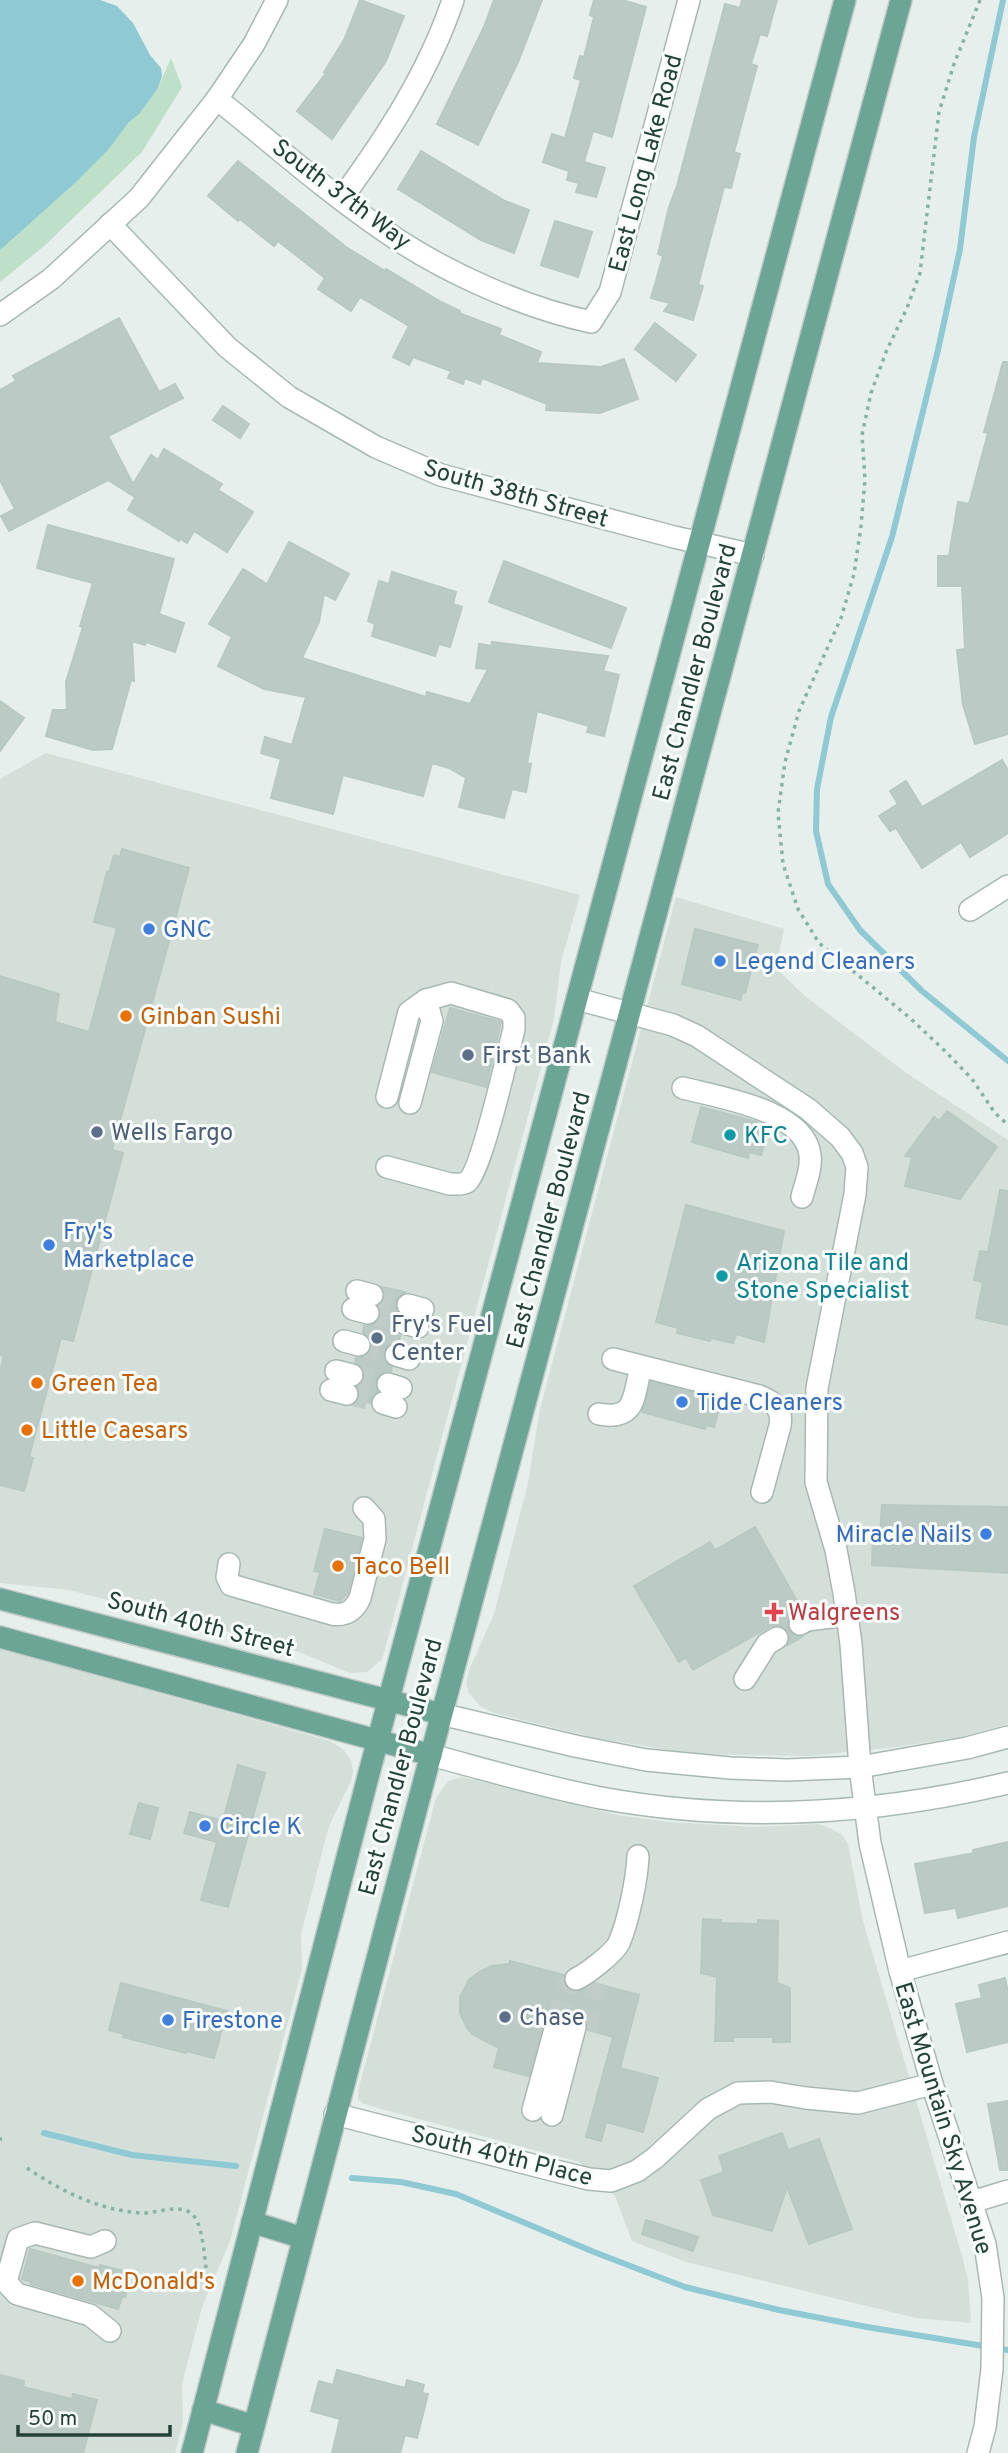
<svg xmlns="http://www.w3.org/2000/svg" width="1008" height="2453" font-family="Overpass,sans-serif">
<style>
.built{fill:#d4dfda}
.green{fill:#bfe0c8}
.water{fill:#8ec9d4}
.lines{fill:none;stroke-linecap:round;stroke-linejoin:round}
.stream{stroke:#8ec9d4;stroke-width:6}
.building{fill:#bbcac4;stroke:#b8c9c2;stroke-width:2}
.minor-tunnel{stroke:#bfccc8;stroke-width:21;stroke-dasharray:21 10;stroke-linecap:butt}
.minor-casing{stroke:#a8b8b2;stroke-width:24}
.major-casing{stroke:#c2cac8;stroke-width:24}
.path{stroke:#86b3a5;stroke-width:3.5;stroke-dasharray:3.5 5;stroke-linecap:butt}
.minor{stroke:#fff;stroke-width:21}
.major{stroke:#6aa596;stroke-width:21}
.shop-dot{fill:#3f7fe0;stroke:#f7fbf9;stroke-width:2.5}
.food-dot{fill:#e8710a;stroke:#f7fbf9;stroke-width:2.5}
.service-dot{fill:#5c6f8a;stroke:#f7fbf9;stroke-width:2.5}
.culture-dot{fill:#0f9aa8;stroke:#f7fbf9;stroke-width:2.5}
.health-dot{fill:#e0444e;stroke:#f7fbf9;stroke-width:2.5}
.labels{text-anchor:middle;stroke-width:6;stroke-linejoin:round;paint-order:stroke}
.street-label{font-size:24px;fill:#24423a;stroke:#f7fbf9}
.shop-label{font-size:24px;fill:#366cbe;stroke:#f7fbf9;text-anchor:start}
.food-label{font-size:24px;fill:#c56008;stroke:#f7fbf9;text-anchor:start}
.service-label{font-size:24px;fill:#4e5e75;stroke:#f7fbf9;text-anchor:start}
.culture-label{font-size:24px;fill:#0d838f;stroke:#f7fbf9;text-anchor:start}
.health-label{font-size:24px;fill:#be3a42;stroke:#f7fbf9;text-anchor:start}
</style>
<rect width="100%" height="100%" fill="#e6efeb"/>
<g class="built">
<polygon points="46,753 580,895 561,962 554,1019 386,1646 382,1659 367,1672 350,1673 284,1646 69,1590 0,1583 0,779"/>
<polygon points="676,897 784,929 776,968 805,996 905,1072 1008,1140 1008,1724 965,1736 897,1747 809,1756 689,1754 592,1737 494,1713 481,1707 469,1693 466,1683 470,1668 494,1614 528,1483 540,1409"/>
<polygon points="0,1649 330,1741 344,1750 351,1761 353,1772 351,1781 329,1826 301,1934 302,1969 230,2241 202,2307 182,2384 183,2422 175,2453 0,2453"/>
<polygon points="462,1777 618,1815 670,1822 754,1827 818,1824 830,1828 842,1835 848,1844 863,1921 962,2256 968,2280 971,2323 916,2318 686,2262 632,2241 615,2196 579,2162 374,2107 362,2103 358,2099 358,2091 436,1798 448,1781"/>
</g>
<polygon class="green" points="171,58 182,87 142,152 43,247 0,282 0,249 74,184 158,88"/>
<polygon class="water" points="0,0 100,0 117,6 133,23 150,55 161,68 162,76 158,88 139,114 129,122 108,150 74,184 0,250"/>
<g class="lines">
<g class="stream">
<polyline points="1003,0 974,137 960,249 938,350 892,537 831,717 817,789 816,831 828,884 860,930 922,991 1008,1061"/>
<polyline points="44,2133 132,2155 236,2166"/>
<polyline points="352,2178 401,2182 456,2194 594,2252 685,2287 779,2310 867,2327 1008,2350"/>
</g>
</g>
<g class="building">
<polygon points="360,0 404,16 386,61 332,139 297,111 326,73 324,72 344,40"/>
<polygon points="494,0 542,0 518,62 478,145 437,124 484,27"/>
<polygon points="594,0 622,0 646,7 612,137 593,131 584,162 605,168 596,197 576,192 579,183 567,180 569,171 543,162 552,134 565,138 581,80 574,78 580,56 584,57 594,17 590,15"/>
<polygon points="742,0 777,0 767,36 760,34 751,64 757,66 734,152 740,154 731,188 724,187 698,285 703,286 693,320 664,311 670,303 651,298 663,256 658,254 669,207 677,186 725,4 740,8"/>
<polygon points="421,151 505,201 529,210 514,253 481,240 398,189"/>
<polygon points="238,161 346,247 385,271 386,269 441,302 460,311 459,313 501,329 499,335 541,352 537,363 601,367 624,359 638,399 600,413 546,410 547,404 482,378 480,384 465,378 463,384 448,378 451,371 413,357 409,365 393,357 409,326 360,297 351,311 318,289 325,278 278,241 274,246 240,219 238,221 208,196"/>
<polygon points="555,221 592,232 578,277 541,265"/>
<polygon points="119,318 159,392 175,384 183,398 108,436 133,484 151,455 158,460 164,449 222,484 218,490 253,512 227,552 194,531 187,543 179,538 179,541 128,510 135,497 108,480 9,531 1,516 15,509 0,480 0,390 16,381 13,376"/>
<polygon points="655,323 696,355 676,381 635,349"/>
<polygon points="1003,362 1008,362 1008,734 975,744 963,705 957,650 965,649 962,586 938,586 938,556 949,556 958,502 969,504 988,433 984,432"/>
<polygon points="223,406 249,424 240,438 213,420"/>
<polygon points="48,525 174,559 159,614 184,623 175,652 146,642 145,645 132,641 134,681 131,680 112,749 93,750 46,736 53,710 67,710 66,682 83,627 80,626 93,583 37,568"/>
<polygon points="289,542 349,574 335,600 324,594 319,622 302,658 426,697 427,692 470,704 488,669 476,668 479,644 492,646 492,642 608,656 603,671 619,675 604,736 587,732 589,726 537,711 527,763 531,764 526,792 512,789 504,818 459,807 466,778 449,768 432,763 423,796 343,775 333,814 271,798 281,759 261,753 265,737 292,745 306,697 264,689 218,666 232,637 209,624 243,569 267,584"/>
<polygon points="504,561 626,608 611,648 489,602"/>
<polygon points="392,572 456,592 453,604 462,607 450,647 439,644 435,656 372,636 375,624 368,621 379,581 389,584"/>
<polygon points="0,701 24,718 0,751"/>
<polygon points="1002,760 1008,770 1008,833 970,857 961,842 922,868 896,828 890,831 879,816 898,804 890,791 906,781 922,807"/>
<polygon points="122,849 189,868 112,1150 123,1153 73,1341 61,1338 29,1457 33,1458 24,1491 0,1485 0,1372 4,1356 0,1355 0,976 59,994 55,1022 89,1032 117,928 94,922 107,872 109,873 114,855 120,857"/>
<polygon points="695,929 758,945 745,993 742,992 741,1000 682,984"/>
<polygon points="450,1008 501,1022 486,1087 432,1072"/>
<polygon points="701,1107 757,1122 756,1124 769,1128 761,1155 749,1152 748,1158 692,1142"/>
<polygon points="947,1111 997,1147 960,1199 905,1186 912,1157 905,1156 934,1117 939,1121"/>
<polygon points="1000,1190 1008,1191 1008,1325 976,1318 983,1282 974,1280 980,1251 988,1252"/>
<polygon points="686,1205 784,1231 764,1342 736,1334 733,1343 711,1338 710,1341 677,1333 678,1328 656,1322"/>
<polygon points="382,1287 405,1292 396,1301 397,1312 391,1320 394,1332 400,1336 399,1342 388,1345 384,1351 383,1359 392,1368 391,1371 384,1371 376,1380 378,1391 371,1399 370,1403 358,1400 360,1391 357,1387 364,1379 365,1372 362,1366 355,1362 356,1358 363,1357 371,1349 371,1341 363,1332 364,1326 372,1325 380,1317 379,1306 385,1298"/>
<polygon points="651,1382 722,1400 714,1427 706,1425 705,1429 642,1412"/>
<polygon points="882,1505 1008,1507 1008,1573 872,1565 873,1534 880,1534"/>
<polygon points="755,1527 801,1608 789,1617 787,1625 793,1635 802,1637 788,1645 790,1637 788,1631 783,1626 771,1626 693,1670 686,1657 679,1662 634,1586 710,1542 715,1550"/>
<polygon points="325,1529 362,1538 348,1593 340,1601 314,1594 320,1572 314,1571"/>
<polygon points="238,1765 265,1773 228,1907 201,1900 217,1842 184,1833 190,1812 223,1821"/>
<polygon points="139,1803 158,1808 150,1839 130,1834"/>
<polygon points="1008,1842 1008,1906 958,1918 956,1908 925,1913 915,1864 974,1853 973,1850"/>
<polygon points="703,1919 721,1920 721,1923 758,1924 758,1920 778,1921 777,1983 790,1988 790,2042 773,2042 773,2037 733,2037 733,2041 715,2041 717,1977 701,1973"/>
<polygon points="510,1961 564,1975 565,1986 575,1992 594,1983 639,1995 620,2068 658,2078 643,2132 606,2122 601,2141 586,2137 613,2037 588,2030 587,2023 579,2015 568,2016 560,2009 553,2010 547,2013 529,2076 494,2067 499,2048 472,2034 467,2028 460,2013 460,1997 469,1980 479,1972 492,1966 509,1964"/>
<polygon points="1005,1978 1008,1992 1008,2042 967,2052 956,2004 982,1998 979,1985"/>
<polygon points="121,1983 227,2011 214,2058 186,2051 186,2053 123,2037 124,2034 109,2030"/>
<polygon points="1008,2101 1008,2170 1000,2170 988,2104"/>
<polygon points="782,2133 788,2150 819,2139 852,2229 809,2244 787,2187 772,2231 713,2215 701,2180 724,2172 719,2156"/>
<polygon points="646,2220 698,2237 693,2251 642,2234"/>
<polygon points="30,2249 99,2268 100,2265 131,2273 125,2297 122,2297 118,2309 31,2284 31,2282 22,2279"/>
<polygon points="337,2370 405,2388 407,2380 424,2385 422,2393 428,2394 417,2438 405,2435 400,2453 332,2453 340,2419 311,2411 319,2381 333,2385"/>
<polygon points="0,2375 24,2381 23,2387 72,2399 73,2394 97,2400 83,2453 0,2453"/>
</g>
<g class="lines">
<g class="minor-tunnel">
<polyline points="372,1295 408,1305"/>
<polyline points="368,1313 404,1323"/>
<polyline points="359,1345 396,1355"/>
<polyline points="352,1375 388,1384"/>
<polyline points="347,1394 383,1403"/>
<polyline points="557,2022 567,1986 576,1979"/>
<polyline points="586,2030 597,1984"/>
</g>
<defs>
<g id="minor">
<path d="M217,99C272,143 327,192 386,232C444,272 522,307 591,322L610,292L689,0"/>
<path d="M342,198C386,138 429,72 453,0"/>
<polyline points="110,224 227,347 289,397 376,447 441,475 674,537 753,555"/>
<polyline points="0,315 51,279 139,198 217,99 254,44 277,0"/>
<polyline points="970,910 1008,886"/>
<polyline points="577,999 673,1025 697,1036 808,1109 840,1137 852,1153 857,1167 855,1194 817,1388 816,1482 836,1550 844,1593 851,1644 860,1767 870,1843 900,1971 932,2084 985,2244 993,2298 992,2369 985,2427 978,2453"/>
<path d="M683,1088C718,1097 805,1110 810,1155C812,1169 805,1184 802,1197"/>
<polyline points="410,1103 432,1021 426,1000"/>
<path d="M387,1167L450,1184C456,1184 462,1185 467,1182C481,1172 508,1053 514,1029V1018L508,1010L451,993L426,1000L409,1012L387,1097"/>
<polyline points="357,1291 372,1295"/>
<polyline points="408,1305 423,1309"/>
<polyline points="353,1309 368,1313"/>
<polyline points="404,1323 418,1327"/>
<polyline points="344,1341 359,1345"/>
<polyline points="396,1355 409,1359"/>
<path d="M613,1359L759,1396C774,1402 783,1408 780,1426L762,1492"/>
<polyline points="336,1371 352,1375"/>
<polyline points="388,1384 401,1388"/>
<polyline points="331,1390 347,1394"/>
<polyline points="383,1403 396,1407"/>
<path d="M599,1414C637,1421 633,1396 641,1367"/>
<path d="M229,1564L227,1577L231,1585L332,1614C346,1616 354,1611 360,1598L375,1539L374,1519L364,1508"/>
<polyline points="800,1624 807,1620 847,1615"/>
<polyline points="745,1679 767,1644 777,1638"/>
<polyline points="441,1714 575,1746 646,1760 730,1768 787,1770 860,1767 967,1748 1008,1737"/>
<path d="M431,1755C487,1770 544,1787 601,1798C738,1823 873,1815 1008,1783"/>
<polyline points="900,1971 1008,1942"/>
<path d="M576,1979C587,1974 614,1953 619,1943C628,1922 637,1880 638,1856"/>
<polyline points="533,2110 557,2022"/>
<polyline points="335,2114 548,2169 589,2179 611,2181 637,2171 655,2158 708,2109 738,2093 770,2092 806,2098 858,2103 932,2084"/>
<polyline points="552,2115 575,2027"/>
<polyline points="972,2202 1008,2191"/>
<polyline points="105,2241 91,2247 35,2233 18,2239 6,2282 17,2294 90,2315 110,2331"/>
</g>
<g id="major">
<polyline points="0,1599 441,1714"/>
<polyline points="0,1637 431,1755"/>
<polyline points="252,2222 303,2238"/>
<polyline points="203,2410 254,2426"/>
<polyline points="192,2453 369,1773 845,0"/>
<polyline points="247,2453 422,1788 901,0"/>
</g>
</defs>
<use href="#minor" class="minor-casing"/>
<use href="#major" class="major-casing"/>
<g class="path">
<polyline points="980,0 954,64 939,112 920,273 907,308 886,352 871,393 862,435 865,479 861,526 854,574 841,618 799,711 785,762 778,813 783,864 798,909 819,943 910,1018 945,1051 972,1079 995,1113 1008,1125"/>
<polyline points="0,2139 2,2139"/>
<path d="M27,2168C61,2191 98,2210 141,2213C158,2214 185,2200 196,2219C204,2233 205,2266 208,2283"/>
</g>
<use href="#minor" class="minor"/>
<use href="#major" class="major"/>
</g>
<g class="shop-dot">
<circle cx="149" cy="929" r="7"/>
<circle cx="720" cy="961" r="7"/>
<circle cx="49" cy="1245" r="7"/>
<circle cx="682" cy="1402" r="7"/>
<circle cx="986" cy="1534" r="7"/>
<circle cx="205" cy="1826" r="7"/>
<circle cx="168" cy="2020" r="7"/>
</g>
<g class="food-dot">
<circle cx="126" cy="1016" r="7"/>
<circle cx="37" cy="1383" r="7"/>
<circle cx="27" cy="1430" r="7"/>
<circle cx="338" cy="1566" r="7"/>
<circle cx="78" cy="2281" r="7"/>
</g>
<g class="service-dot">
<circle cx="468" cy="1055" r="7"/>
<circle cx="97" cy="1132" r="7"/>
<circle cx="377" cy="1338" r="7"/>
<circle cx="505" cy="2017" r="7"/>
</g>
<g class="culture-dot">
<circle cx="730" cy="1135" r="7"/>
<circle cx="722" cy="1276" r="7"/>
</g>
<path class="health-dot" d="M770.5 1601.5h7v7h7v7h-7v7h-7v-7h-7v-7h7z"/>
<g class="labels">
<g class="street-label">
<text transform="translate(645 163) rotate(-75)" y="8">East Long Lake Road</text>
<text transform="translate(342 194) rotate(37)" y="8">South 37th Way</text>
<text transform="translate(516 493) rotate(16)" y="8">South 38th Street</text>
<text transform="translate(694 672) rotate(-75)" y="8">East Chandler Boulevard</text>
<text transform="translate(548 1220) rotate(-75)" y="8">East Chandler Boulevard</text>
<text transform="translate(201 1624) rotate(15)" y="8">South 40th Street</text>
<text transform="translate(400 1767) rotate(-75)" y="8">East Chandler Boulevard</text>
<text transform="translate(944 2118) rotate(73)" y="8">East Mountain Sky Avenue</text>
<text transform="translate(502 2155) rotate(14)" y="8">South 40th Place</text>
</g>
<g class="shop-label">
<text x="163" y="937">GNC</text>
<text x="734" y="969">Legend Cleaners</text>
<text x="63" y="1239">Fry's<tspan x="63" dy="28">Marketplace</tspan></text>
<text x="696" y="1410">Tide Cleaners</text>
<text x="972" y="1542" text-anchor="end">Miracle Nails</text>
<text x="219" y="1834">Circle K</text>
<text x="182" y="2028">Firestone</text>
</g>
<g class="food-label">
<text x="140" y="1024">Ginban Sushi</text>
<text x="51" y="1391">Green Tea</text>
<text x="41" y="1438">Little Caesars</text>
<text x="352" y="1574">Taco Bell</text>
<text x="92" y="2289">McDonald's</text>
</g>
<g class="service-label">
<text x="482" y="1063">First Bank</text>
<text x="111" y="1140">Wells Fargo</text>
<text x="391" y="1332">Fry's Fuel<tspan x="391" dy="28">Center</tspan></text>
<text x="519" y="2025">Chase</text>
</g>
<g class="culture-label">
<text x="744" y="1143">KFC</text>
<text x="736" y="1270">Arizona Tile and<tspan x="736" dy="28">Stone Specialist</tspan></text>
</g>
<g class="health-label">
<text x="788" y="1620">Walgreens</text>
</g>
</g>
<path d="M18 2425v10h152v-10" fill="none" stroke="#24423a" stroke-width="3.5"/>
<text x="28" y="2425" font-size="21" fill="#24423a" stroke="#f7fbf9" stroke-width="5" paint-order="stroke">50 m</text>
</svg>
